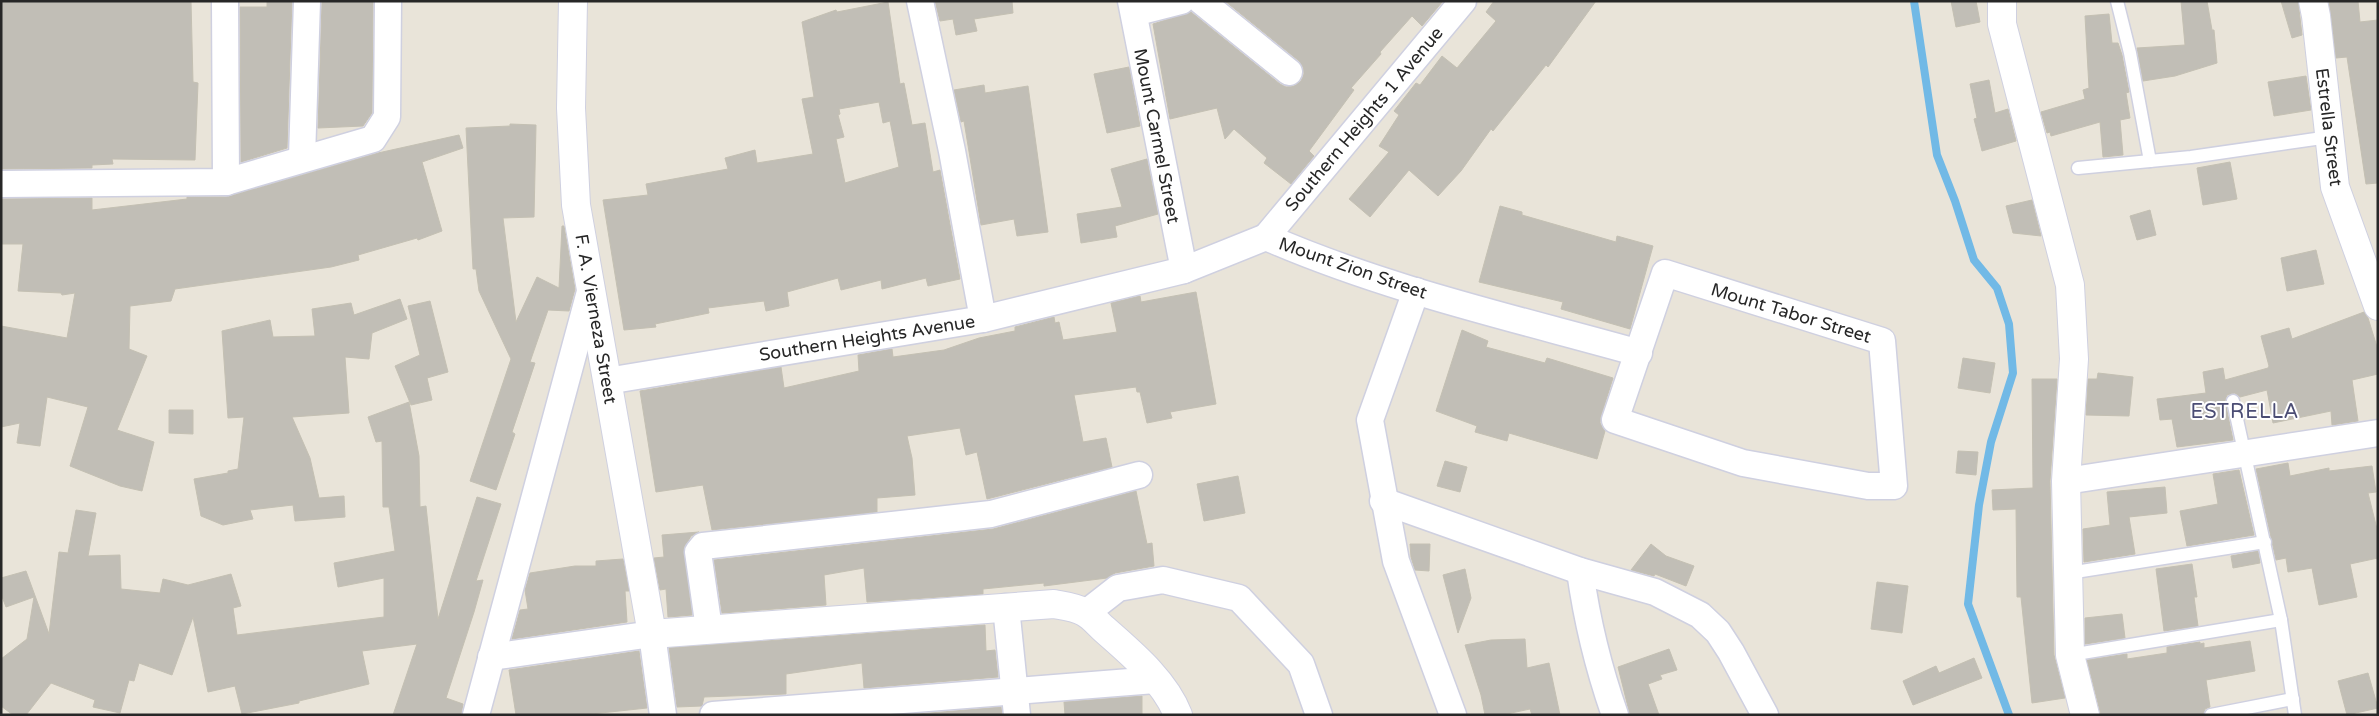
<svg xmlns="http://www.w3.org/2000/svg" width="2379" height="716" font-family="'Varela Round',sans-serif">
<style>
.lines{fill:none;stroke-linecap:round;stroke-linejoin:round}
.stream{stroke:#71b9e6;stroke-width:8}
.building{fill:#c1beb6;stroke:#c4c0b3;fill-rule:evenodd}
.service-casing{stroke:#cfd0e0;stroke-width:15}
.minor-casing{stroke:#cfd0e0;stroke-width:29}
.tertiary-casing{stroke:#cfd0e0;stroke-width:30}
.service{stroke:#fff;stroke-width:12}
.minor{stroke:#fff;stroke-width:26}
.tertiary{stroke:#fff;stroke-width:28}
.labels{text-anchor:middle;stroke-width:4;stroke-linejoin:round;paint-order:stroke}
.street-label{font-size:18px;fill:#272727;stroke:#fff}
.quarter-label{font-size:20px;letter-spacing:1px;fill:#4b4d74;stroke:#fff}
</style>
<rect width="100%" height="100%" fill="#e9e4d9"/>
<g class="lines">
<polyline class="stream" points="1914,1 1937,155 1955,201 1974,260 1997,288 2009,324 2013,373 1991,442 1979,505 1968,604 2009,715"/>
</g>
<g class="building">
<polygon points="1,1 191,1 193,82 198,83 195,160 112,159 113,164 92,165 92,168 1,169"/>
<polygon points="267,1 292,1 287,148 241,162 240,7 267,7"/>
<polygon points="322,1 373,1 372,113 363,126 318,128"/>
<polygon points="935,1 1012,1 1013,13 974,19 977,31 956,35 953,19 940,21"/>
<polygon points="1225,1 1443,1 1422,26 1412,16 1380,52 1381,54 1351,88 1354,90 1309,151 1314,156 1291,184 1264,163 1267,158 1234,129 1225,139 1217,108 1170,119 1153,24 1191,12 1280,84 1286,87 1294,86 1301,81 1304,74 1303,67 1299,61"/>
<polygon points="1494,1 1596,1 1548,67 1546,65 1493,131 1491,129 1461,171 1438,196 1409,170 1370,217 1349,199 1389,152 1379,146 1399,115 1394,111 1416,83 1420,85 1442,56 1457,68 1496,21 1486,12"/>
<polygon points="1951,1 1976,1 1980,22 1956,27"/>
<polygon points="2181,1 2207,1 2212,30 2214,30 2217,63 2175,76 2143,81 2137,48 2185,45"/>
<polygon points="2281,1 2298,1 2302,35 2292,38"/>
<polygon points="2329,1 2358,1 2360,22 2378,20 2378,183 2366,184 2347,57 2336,58"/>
<path d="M888,2L900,84L904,83L912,125L925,123L933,172L940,170L960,279L928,286L926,278L882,289L881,280L841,290L838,278L787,292L789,306L766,311L764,301L708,308L709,313L655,324L656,327L624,330L603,200L648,195L646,184L728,169L725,158L755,150L757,163L813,154L802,99L814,97L802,22L836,10L837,12ZM879,102L883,123L890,121L899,167L845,183L836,139L844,137L838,115L840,114L839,109Z"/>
<polygon points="2109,14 2112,43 2118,43 2122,55 2129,92 2126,93 2130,118 2120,120 2123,155 2103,157 2100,122 2051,136 2050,132 2047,133 2041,112 2085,99 2083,90 2089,88 2085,16"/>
<polygon points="1129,67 1140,126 1107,133 1094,74"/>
<polygon points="2306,76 2311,110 2274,116 2268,82"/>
<polygon points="1989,80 1995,113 2008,109 2016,141 1982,151 1974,119 1977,118 1970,84"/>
<polygon points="984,85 985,93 1028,86 1048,232 1017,236 1014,219 981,225 964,121 961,122 954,90"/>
<polygon points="510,124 536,125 534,217 503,218 516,322 537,277 559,288 562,226 564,226 575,289 569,311 548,310 530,362 535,363 512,432 515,434 496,490 470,481 511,359 479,291 476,269 473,269 466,128 510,126"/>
<polygon points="459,135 463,148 422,162 442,231 418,240 417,238 358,255 359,260 331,267 175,289 171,301 130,306 129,349 147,356 117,430 154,442 142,491 120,486 70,466 88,407 47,397 40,446 17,443 20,423 1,427 1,326 67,338 75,293 62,295 61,293 18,291 23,244 1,244 1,199 92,198 92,210 187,199 187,197 226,197 378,153"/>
<polygon points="1147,159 1158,214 1115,226 1117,237 1081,243 1077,214 1122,207 1111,169"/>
<polygon points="2230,162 2237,199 2203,205 2197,168"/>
<polygon points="2032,200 2041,236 2013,233 2006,206"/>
<polygon points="1500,206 1522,212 1522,215 1616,242 1617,236 1653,246 1630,329 1561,309 1563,302 1479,282"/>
<polygon points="2150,210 2156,235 2137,240 2130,216"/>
<polygon points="2316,250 2324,284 2287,291 2281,258"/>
<polygon points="1196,292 1216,404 1170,412 1172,418 1147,423 1140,392 1137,392 1136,387 1074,395 1083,442 1106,438 1112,467 987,499 977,452 966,455 960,428 907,436 912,458 915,495 877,498 877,512 712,530 703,485 656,492 640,391 781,367 784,388 859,371 858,355 892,349 893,357 944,350 979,338 1015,331 1015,327 1054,317 1055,323 1059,322 1063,340 1117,332 1111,303 1140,296 1141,302"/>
<polygon points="400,299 407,319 372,333 369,359 345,357 349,413 292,417 310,458 319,498 344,496 345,517 295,521 293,505 250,510 253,519 223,525 201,516 194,479 228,473 228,471 238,469 244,417 228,418 222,331 270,320 273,337 315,336 312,309 351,303 354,315"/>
<polygon points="430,301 448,372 427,378 432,400 411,405 395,366 420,355 408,306"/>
<polygon points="2364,312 2368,318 2378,350 2378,374 2352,380 2358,421 2332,425 2331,411 2273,423 2267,390 2240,397 2235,393 2227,395 2225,401 2233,440 2177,447 2172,419 2160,420 2157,399 2206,393 2203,372 2223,368 2225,380 2268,368 2269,366 2261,336 2289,328 2292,339"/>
<polygon points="1462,330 1488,341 1486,347 1545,363 1547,358 1613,378 1601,416 1600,423 1605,431 1597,459 1509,433 1507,441 1475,432 1477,426 1436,411"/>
<polygon points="1963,358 1995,363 1990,393 1958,388"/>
<polygon points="2098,373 2133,377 2129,416 2086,415 2088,379 2097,379"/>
<polygon points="2032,379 2057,379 2050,481 2054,655 2065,698 2032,703 2021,597 2017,597 2016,509 1993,510 1992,490 2033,488"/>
<polygon points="409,402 419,456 420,507 426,506 438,619 477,497 501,504 476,581 483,580 474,612 446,698 463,704 461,715 393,715 417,644 362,651 369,684 299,701 299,703 242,714 235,686 208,692 193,617 172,675 139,663 134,681 129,680 120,713 93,707 95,700 51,683 26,715 13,715 1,706 1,659 27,639 34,597 6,607 1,594 1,578 26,571 49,634 59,552 68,553 76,510 96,513 88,556 120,555 121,589 160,593 163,579 188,585 231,574 241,606 233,608 237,635 384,617 384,578 338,587 334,563 395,551 389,507 383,507 382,441 376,442 368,417"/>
<polygon points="169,410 193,410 193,434 169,433"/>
<polygon points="1958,451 1978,452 1976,475 1956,473"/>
<polygon points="1445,461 1467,467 1460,492 1437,486"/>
<polygon points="2288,463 2290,476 2329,468 2329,471 2372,466 2376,492 2368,493 2378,533 2378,558 2350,564 2357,597 2319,605 2312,568 2288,572 2286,558 2276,560 2256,469"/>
<polygon points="2239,470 2254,535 2187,546 2180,511 2218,504 2213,474"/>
<polygon points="1238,476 1245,513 1204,521 1197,484"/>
<polygon points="2165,487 2167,513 2129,517 2135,554 2084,562 2083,529 2110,525 2107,492"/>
<polygon points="1136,491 1147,544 1152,543 1154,566 1115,573 1107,578 1044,586 1044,583 983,589 983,594 867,602 864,568 824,575 826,605 722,613 714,560 993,529"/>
<polygon points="699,532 691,536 684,548 692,615 668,617 666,589 660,590 654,558 664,557 662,535"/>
<polygon points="1410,544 1430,544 1429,571 1415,570 1411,557"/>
<polygon points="1651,544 1666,556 1694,566 1686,586 1655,574 1654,576 1631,570"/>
<polygon points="2258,551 2260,563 2233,568 2231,556"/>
<polygon points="623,559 629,591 625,591 627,622 512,639 520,610 528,609 525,590 530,573 575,566 596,566 596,561"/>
<polygon points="2192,564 2197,597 2194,597 2198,626 2164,631 2156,569"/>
<polygon points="1465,569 1471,598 1458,633 1443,575"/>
<polygon points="1877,582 1908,586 1902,633 1871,629"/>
<polygon points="2122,614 2125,638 2085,644 2085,618"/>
<polygon points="985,625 986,651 995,650 998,677 864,688 862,663 786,674 786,694 704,697 702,706 677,707 669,648"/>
<polygon points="1525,639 1527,668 1549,663 1560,715 1532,715 1530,709 1502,715 1485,715 1481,695 1465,645 1491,640"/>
<polygon points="2250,641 2255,671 2206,680 2210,707 2205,709 2203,715 2101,715 2087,660 2127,654 2127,659 2167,653 2167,647 2200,642 2200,644 2204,643 2204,648"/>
<polygon points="1669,649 1677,670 1660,675 1662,679 1648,684 1659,715 1630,715 1618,667"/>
<polygon points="639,651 647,708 582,715 516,715 509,670"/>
<polygon points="1974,658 1982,678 1913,705 1903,681 1936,666 1939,673"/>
<polygon points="2368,673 2378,708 2347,715 2338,681"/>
<polygon points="1142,696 1142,715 1065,715 1064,702"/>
<polygon points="1001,707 1002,715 906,715"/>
</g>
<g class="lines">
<defs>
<g id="service">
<polyline points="2117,1 2130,53 2150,161"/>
<polyline points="2078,168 2191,157 2329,137"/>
<polyline points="2233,401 2281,620 2295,715"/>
<polyline points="2069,573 2265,542"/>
<polyline points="2070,655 2281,620"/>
<polyline points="2211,715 2293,699"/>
</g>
<g id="minor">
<polyline points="225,1 226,182"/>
<polyline points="1131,1 1184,270"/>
<polyline points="1201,1 1289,72"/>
<polyline points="1134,13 1181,1"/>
<polyline points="302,158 307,1"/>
<polyline points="1,184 226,182 373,139 387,117 388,1"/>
<polyline points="1266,237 1463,1"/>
<polygon points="1665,273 1882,341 1894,486 1868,486 1743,463 1615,420"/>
<polyline points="1416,291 1370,420 1396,561 1453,715"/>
<path d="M983,319L1184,270L1266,237C1385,289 1514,318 1639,353"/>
<polyline points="607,381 983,319 952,151 920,1"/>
<polyline points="2066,481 2378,433"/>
<polyline points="1383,501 1580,571 1655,592 1700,615 1718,632 1731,652 1765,715"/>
<path d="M1580,571C1587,621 1598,667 1615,715"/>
<polyline points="1006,607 1017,715"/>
<polyline points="1086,613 1118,588 1163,580 1239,598 1301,664 1319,715"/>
<polyline points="709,629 698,552 703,546 991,514 1139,475"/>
<polyline points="491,657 652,634 663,715"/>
<polyline points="476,715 591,288"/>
<polyline points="713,715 1155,680"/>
</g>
<g id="tertiary">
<path d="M573,1L571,108L576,205L652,634L1054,604C1065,606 1075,607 1084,612C1092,616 1098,624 1105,630C1131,653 1165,681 1178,715"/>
<polyline points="2002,1 2002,24 2070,285 2074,359 2066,481 2070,655 2085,715"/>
<polyline points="2313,1 2316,16 2335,187 2378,306"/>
</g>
</defs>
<use href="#service" class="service-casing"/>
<use href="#minor" class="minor-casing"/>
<use href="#tertiary" class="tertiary-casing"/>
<use href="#service" class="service"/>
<use href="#minor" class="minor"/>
<use href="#tertiary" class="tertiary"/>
</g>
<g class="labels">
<g class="street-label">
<text transform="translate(1364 119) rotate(-50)" y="6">Southern Heights 1 Avenue</text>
<text transform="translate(2329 127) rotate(83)" y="6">Estrella Street</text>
<text transform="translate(1157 136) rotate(79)" y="6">Mount Carmel Street</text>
<text transform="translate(1353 268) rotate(19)" y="6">Mount Zion Street</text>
<text transform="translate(1791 313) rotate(17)" y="6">Mount Tabor Street</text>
<text transform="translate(596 319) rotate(80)" y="6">F. A. Vierneza Street</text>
<text transform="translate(867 338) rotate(-9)" y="6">Southern Heights Avenue</text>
</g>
<g class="quarter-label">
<text x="2245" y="418">ESTRELLA</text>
</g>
</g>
<rect width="2379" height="716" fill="none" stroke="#272727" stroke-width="5"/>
</svg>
